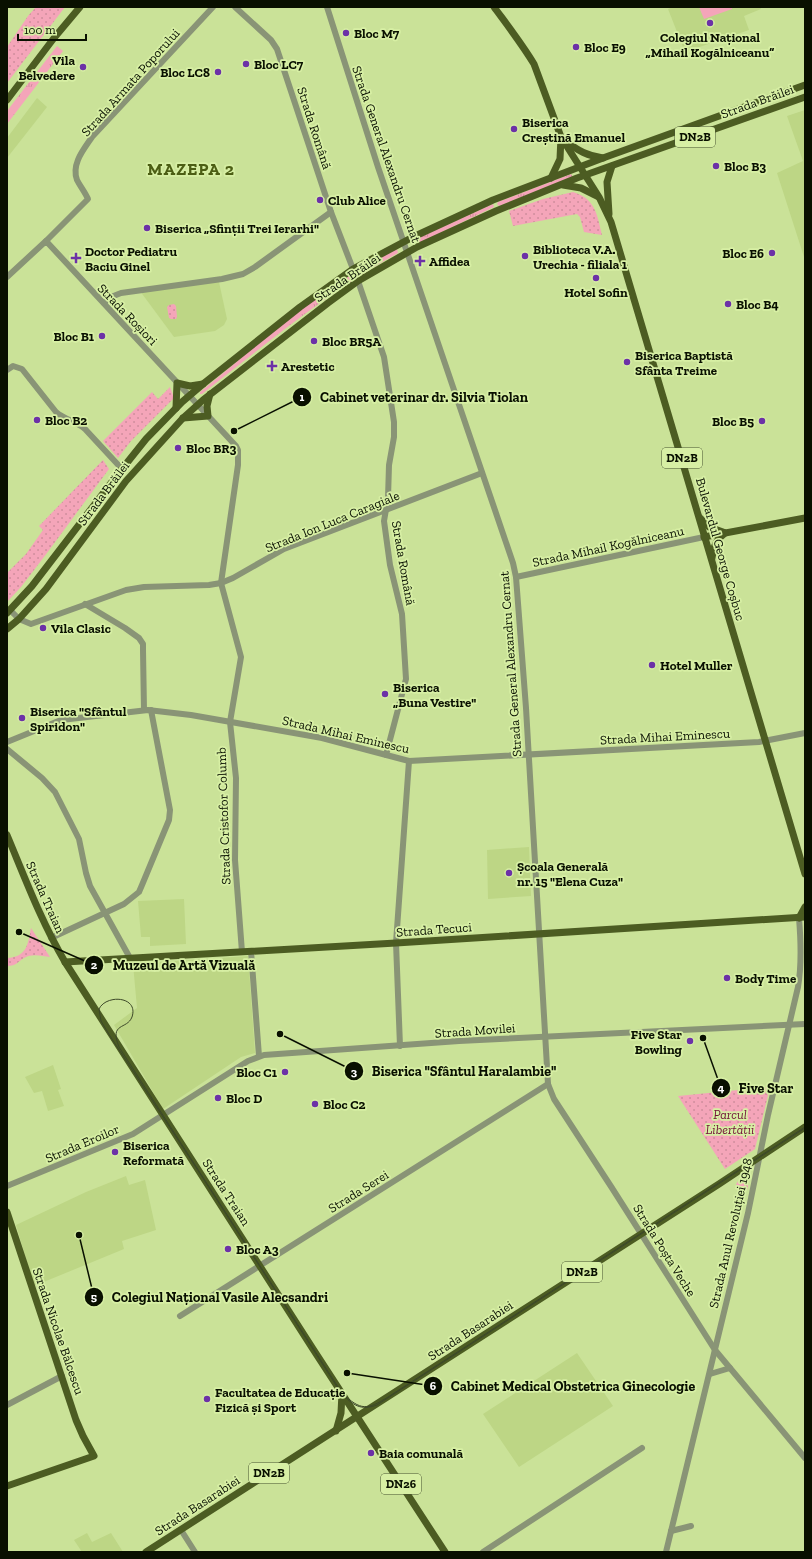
<svg xmlns="http://www.w3.org/2000/svg" width="812" height="1559" font-family="'Zilla Slab',serif">
<style>
.built{fill:#bdd685}
.grass{fill:url(#grass-tufts)}
.park{fill:url(#park-dots)}
.garden{fill:#f4a5b9}
.lines{fill:none;stroke-linecap:round;stroke-linejoin:round}
.minor{stroke:#899476;stroke-width:6}
.major{stroke:#4c5c22;stroke-width:7}
.tram{stroke:#3d4929;stroke-width:1}
.poi-dot{fill:#6c31a7;stroke:#d7efa4;stroke-width:1.5}
.labels{text-anchor:middle;stroke-width:3.5;stroke-linejoin:round;paint-order:stroke}
.shield{fill:#d7efa4;stroke:#475331;stroke-width:1}
.shield-label{font-size:12px;font-weight:bold;fill:#091000}
.poi-label{font-size:13px;font-weight:bold;fill:#091000;stroke:#d7efa4;text-anchor:start}
.street-label{font-size:13px;fill:#091000;stroke:#d7efa4}
.park-label{font-size:13px;font-style:italic;fill:#700e37;stroke:#d7efa4}
.district-label{font-size:17px;font-weight:bold;letter-spacing:1px;fill:#4c5e14;stroke:#d7efa4}
.leader{fill:none;stroke:#091000;stroke-width:1.5}
.callout-dot{fill:#091000;stroke:#d7efa4;stroke-width:1.5}
.mark-label{font-size:12px;text-anchor:middle;font-weight:bold;fill:#fff}
.callout-label{font-size:14px;text-anchor:middle;font-weight:bold;fill:#091000;stroke:#d7efa4;stroke-width:3.5;stroke-linejoin:round;paint-order:stroke}
</style>
<defs>
<pattern id="grass-tufts" width="24" height="20" patternUnits="userSpaceOnUse"><rect width="24" height="20" fill="#f4a5b9"/><path d="M3 7l-1-3M5 7V3M7 7l1-3M15 17l-1-3M17 17v-4M19 17l1-3" fill="none" stroke="#d08d9d"/></pattern>
<pattern id="park-dots" width="8" height="8" patternUnits="userSpaceOnUse"><rect width="8" height="8" fill="#f4a5b9"/><path d="M2 2h.1M6 6h.1" fill="none" stroke="#d08d9d" stroke-width="1.8" stroke-linecap="round"/></pattern>
</defs>
<rect width="100%" height="100%" fill="#cae298"/>
<g class="built">
<polygon points="673,7 760,7 761,9 744,16 749,30 685,52 668,9"/>
<polygon points="37,98 47,107 7,158 7,138"/>
<polygon points="805,110 805,260 777,173 803,161 787,116"/>
<polygon points="219,282 227,319 224,325 215,331 174,337 140,291"/>
<polygon points="529,847 531,896 488,899 487,850"/>
<polygon points="184,899 186,944 150,946 150,937 141,937 138,901"/>
<polygon points="248,956 255,1053 241,1057 163,1109 114,1025 137,1008 133,964"/>
<polygon points="53,1065 61,1089 58,1090 64,1106 48,1111 42,1091 34,1093 25,1077"/>
<polygon points="126,1176 129,1185 145,1180 156,1230 122,1241 124,1249 34,1286 16,1225 86,1192"/>
<polygon points="577,1353 613,1406 519,1467 483,1414"/>
<polygon points="87,1533 92,1542 111,1533 123,1552 82,1552 74,1540"/>
</g>
<g class="grass">
<polygon points="57,46 63,51 7,124 7,111"/>
<polygon points="571,174 573,177 499,206 497,204 498,202"/>
<polygon points="493,204 494,207 419,243 416,239"/>
<path d="M397,249L398,253C327,292 265,345 202,394H200V392C251,351 300,305 357,271C370,263 384,256 397,249Z"/>
<circle cx="742" cy="1186" r="6"/>
</g>
<g class="park">
<polygon points="36,7 65,7 7,83 7,47 28,16"/>
<path d="M573,192C596,199 597,215 602,235L584,232L580,217L577,214L513,226L509,211L543,199Z"/>
<polygon points="174,304 176,306 177,317 176,319 171,319 169,318 167,307 169,305"/>
<polygon points="170,387 174,398 131,441 118,458 103,441 152,392 158,399"/>
<polygon points="103,460 109,469 47,553 21,587 7,602 7,573 26,554 43,530 39,526"/>
<path d="M31,928L50,957C42,956 32,953 24,958C17,962 17,966 7,966V958C27,957 28,944 31,928Z"/>
<polygon points="770,1087 755,1149 725,1169 678,1096"/>
</g>
<polygon class="garden" points="699,7 732,7 732,9 704,19"/>
<g class="lines">
<g class="minor">
<polyline points="235,7 271,40 277,49 331,212 353,269"/>
<polyline points="327,7 378,167 513,563 516,577 526,708 548,1084 554,1099 612,1188 715,1350 805,1458"/>
<path d="M46,241L88,199C85,192 80,186 77,180C71,164 84,149 92,137L213,7"/>
<polyline points="7,277 46,241 236,446 238,450 238,465 221,583 241,657 230,722 236,778 235,860 242,952"/>
<polyline points="358,281 384,357 394,422 394,437 389,465 388,498 384,521 390,565 402,614 406,679 386,755"/>
<polyline points="104,303 111,297 121,293 222,279 243,274 255,267 331,212"/>
<path d="M7,370L13,366L22,369L56,412C65,420 76,421 85,429L122,469"/>
<polyline points="516,577 704,537"/>
<polyline points="85,604 125,628 139,638 143,644 143,650 144,710"/>
<polyline points="10,610 19,619 31,624 126,590 144,587 209,585 221,583 233,578 284,549 482,473"/>
<polyline points="7,742 61,720 148,710 191,715 322,738 409,761 759,742 805,733"/>
<polyline points="7,749 42,778 55,792 79,839 86,873 90,886 130,958"/>
<polyline points="51,938 124,904 139,892 142,885 169,820 170,810 151,710"/>
<polyline points="251,951 259,1056"/>
<polyline points="400,1046 396,943 409,761"/>
<polyline points="7,1186 133,1134 248,1061 264,1055 459,1041 805,1024"/>
<polyline points="180,1316 548,1084"/>
<polyline points="710,1374 730,1368"/>
<polyline points="7,1405 62,1376"/>
<polyline points="181,1530 195,1552"/>
<polyline points="671,1531 691,1526"/>
<polyline points="483,1552 642,1448"/>
<path d="M666,1552L748,1213L768,1115L798,987C802,964 801,942 799,918"/>
</g>
<g class="major">
<path d="M494,7C508,26 522,44 534,64L561,137L599,197L611,222L805,874"/>
<polyline points="7,100 54,38 80,7"/>
<path d="M566,141C578,151 588,156 603,158"/>
<polyline points="551,178 560,159 561,137"/>
<polyline points="563,185 581,188 597,196"/>
<polyline points="609,214 607,182 612,166"/>
<polyline points="176,408 177,383 190,386 203,384"/>
<polyline points="183,418 208,416 207,406 210,394"/>
<polyline points="700,518 709,527 723,532"/>
<polyline points="704,537 805,518"/>
<path d="M712,558C713,548 716,539 725,533"/>
<polyline points="7,613 32,586 118,474 146,439 182,402 203,384 300,307 353,269 413,237 493,200 603,158 805,85"/>
<polyline points="7,629 19,619 46,589 126,481 183,418 203,400 328,303 358,281 417,247 496,211 577,178 805,97"/>
<path d="M7,835C25,878 41,921 65,962L313,1349L445,1552"/>
<polyline points="799,918 805,907"/>
<polyline points="65,962 396,943 805,917"/>
<polyline points="7,1212 76,1420 83,1436 94,1456 7,1486"/>
<polyline points="336,1431 341,1413 342,1393"/>
<polyline points="146,1552 719,1184 805,1127"/>
</g>
<path class="tram" d="M805,1127L388,1397C367,1410 361,1411 342,1393L119,1047C109,1022 127,1030 132,1017C139,996 106,994 99,1009L101,1021L110,1036L197,1169L341,1393C353,1405 360,1411 377,1405L805,1128"/>
</g>
<g class="poi-dot">
<circle cx="710" cy="23" r="4"/>
<circle cx="346" cy="33" r="4"/>
<circle cx="576" cy="47" r="4"/>
<circle cx="246" cy="64" r="4"/>
<circle cx="83" cy="67" r="4"/>
<circle cx="218" cy="72" r="4"/>
<circle cx="514" cy="129" r="4"/>
<circle cx="716" cy="166" r="4"/>
<circle cx="320" cy="200" r="4"/>
<circle cx="147" cy="228" r="4"/>
<circle cx="772" cy="253" r="4"/>
<circle cx="525" cy="256" r="4"/>
<path d="M74 252h4v4h4v4h-4v4h-4v-4h-4v-4h4z"/>
<path d="M418 255h4v4h4v4h-4v4h-4v-4h-4v-4h4z"/>
<circle cx="596" cy="278" r="4"/>
<circle cx="728" cy="304" r="4"/>
<circle cx="102" cy="336" r="4"/>
<circle cx="314" cy="341" r="4"/>
<circle cx="627" cy="362" r="4"/>
<path d="M270 360h4v4h4v4h-4v4h-4v-4h-4v-4h4z"/>
<circle cx="37" cy="420" r="4"/>
<circle cx="762" cy="421" r="4"/>
<circle cx="178" cy="448" r="4"/>
<circle cx="43" cy="628" r="4"/>
<circle cx="652" cy="665" r="4"/>
<circle cx="385" cy="694" r="4"/>
<circle cx="22" cy="718" r="4"/>
<circle cx="509" cy="873" r="4"/>
<circle cx="727" cy="978" r="4"/>
<circle cx="690" cy="1041" r="4"/>
<circle cx="285" cy="1072" r="4"/>
<circle cx="218" cy="1098" r="4"/>
<circle cx="315" cy="1104" r="4"/>
<circle cx="115" cy="1152" r="4"/>
<circle cx="228" cy="1249" r="4"/>
<circle cx="207" cy="1399" r="4"/>
<circle cx="371" cy="1453" r="4"/>
</g>
<g class="labels">
<g class="shield">
<rect x="675" y="127" width="40" height="20" rx="3"/>
<rect x="662" y="448" width="40" height="20" rx="3"/>
<rect x="562" y="1262" width="40" height="20" rx="3"/>
<rect x="249" y="1463" width="40" height="20" rx="3"/>
<rect x="381" y="1474" width="40" height="20" rx="3"/>
</g>
<g class="shield-label">
<text x="695" y="141">DN2B</text>
<text x="682" y="462">DN2B</text>
<text x="582" y="1276">DN2B</text>
<text x="269" y="1477">DN2B</text>
<text x="401" y="1488">DN26</text>
</g>
<g class="poi-label">
<text x="354" y="38">Bloc M7</text>
<text x="710" y="42" text-anchor="middle">Colegiul Național<tspan x="710" dy="15">„Mihail Kogălniceanu”</tspan></text>
<text x="584" y="52">Bloc E9</text>
<text x="75" y="65" text-anchor="end">Vila<tspan x="75" dy="15">Belvedere</tspan></text>
<text x="254" y="69">Bloc LC7</text>
<text x="210" y="77" text-anchor="end">Bloc LC8</text>
<text x="522" y="127">Biserica<tspan x="522" dy="15">Creștină Emanuel</tspan></text>
<text x="724" y="171">Bloc B3</text>
<text x="328" y="205">Club Alice</text>
<text x="155" y="233">Biserica „Sfinții Trei Ierarhi"</text>
<text x="533" y="254">Biblioteca V.A.<tspan x="533" dy="15">Urechia - filiala 1</tspan></text>
<text x="85" y="256">Doctor Pediatru<tspan x="85" dy="15">Baciu Ginel</tspan></text>
<text x="764" y="258" text-anchor="end">Bloc E6</text>
<text x="429" y="266">Affidea</text>
<text x="596" y="297" text-anchor="middle">Hotel Sofin</text>
<text x="736" y="309">Bloc B4</text>
<text x="94" y="341" text-anchor="end">Bloc B1</text>
<text x="322" y="346">Bloc BR5A</text>
<text x="635" y="360">Biserica Baptistă<tspan x="635" dy="15">Sfânta Treime</tspan></text>
<text x="281" y="371">Arestetic</text>
<text x="45" y="425">Bloc B2</text>
<text x="754" y="426" text-anchor="end">Bloc B5</text>
<text x="186" y="453">Bloc BR3</text>
<text x="51" y="633">Vila Clasic</text>
<text x="660" y="670">Hotel Muller</text>
<text x="393" y="692">Biserica<tspan x="393" dy="15">„Buna Vestire"</tspan></text>
<text x="30" y="716">Biserica "Sfântul<tspan x="30" dy="15">Spiridon"</tspan></text>
<text x="517" y="871">Școala Generală<tspan x="517" dy="15">nr. 15 "Elena Cuza"</tspan></text>
<text x="735" y="983">Body Time</text>
<text x="682" y="1039" text-anchor="end">Five Star<tspan x="682" dy="15">Bowling</tspan></text>
<text x="277" y="1077" text-anchor="end">Bloc C1</text>
<text x="226" y="1103">Bloc D</text>
<text x="323" y="1109">Bloc C2</text>
<text x="123" y="1150">Biserica<tspan x="123" dy="15">Reformată</tspan></text>
<text x="236" y="1254">Bloc A3</text>
<text x="215" y="1397">Facultatea de Educație<tspan x="215" dy="15">Fizică și Sport</tspan></text>
<text x="379" y="1458">Baia comunală</text>
</g>
<g class="street-label">
<text transform="translate(130 82) rotate(-48)" y="5">Strada Armata Poporului</text>
<text transform="translate(757 101) rotate(-20)" y="5">Strada Brăilei</text>
<text transform="translate(315 128) rotate(72)" y="5">Strada Română</text>
<text transform="translate(387 154) rotate(71)" y="5">Strada General Alexandru Cernat</text>
<text transform="translate(347 277) rotate(-34)" y="5">Strada Brăilei</text>
<text transform="translate(128 314) rotate(46)" y="5">Strada Roșiori</text>
<text transform="translate(103 493) rotate(-53)" y="5">Strada Brăilei</text>
<text transform="translate(332 521) rotate(-22)" y="5">Strada Ion Luca Caragiale</text>
<text transform="translate(608 546) rotate(-12)" y="5">Strada Mihail Kogălniceanu</text>
<text transform="translate(721 549) rotate(74)" y="5">Bulevardul George Coșbuc</text>
<text transform="translate(404 563) rotate(80)" y="5">Strada Română</text>
<text transform="translate(510 664) rotate(-94)" y="5">Strada General Alexandru Cernat</text>
<text transform="translate(346 734) rotate(13)" y="5">Strada Mihai Eminescu</text>
<text transform="translate(665 736) rotate(-3)" y="5">Strada Mihai Eminescu</text>
<text transform="translate(223 816) rotate(-92)" y="5">Strada Cristofor Columb</text>
<text transform="translate(46 897) rotate(66)" y="5">Strada Traian</text>
<text transform="translate(434 929) rotate(-4)" y="5">Strada Tecuci</text>
<text transform="translate(475 1030) rotate(-4)" y="5">Strada Movilei</text>
<text transform="translate(82 1143) rotate(-23)" y="5">Strada Eroilor</text>
<text transform="translate(358 1191) rotate(-32)" y="5">Strada Serei</text>
<text transform="translate(227 1192) rotate(57)" y="5">Strada Traian</text>
<text transform="translate(730 1233) rotate(-77)" y="5">Strada Anul Revoluției 1948</text>
<text transform="translate(665 1250) rotate(58)" y="5">Strada Poșta Veche</text>
<text transform="translate(470 1330) rotate(-33)" y="5">Strada Basarabiei</text>
<text transform="translate(59 1331) rotate(71)" y="5">Strada Nicolae Bălcescu</text>
<text transform="translate(197 1505) rotate(-33)" y="5">Strada Basarabiei</text>
</g>
<g class="park-label">
<text x="730" y="1119">Parcul<tspan x="730" dy="15">Libertății</tspan></text>
</g>
<g class="district-label">
<text x="191" y="175">MAZEPA 2</text>
</g>
</g>
<path class="leader" d="M234 431L302 397M19 932L94 965M280 1034L354 1071M703 1038L721 1088M79 1235L94 1297M347 1373L433 1386"/>
<g class="callout-dot">
<circle cx="234" cy="431" r="4"/>
<circle cx="19" cy="932" r="4"/>
<circle cx="280" cy="1034" r="4"/>
<circle cx="703" cy="1038" r="4"/>
<circle cx="79" cy="1235" r="4"/>
<circle cx="347" cy="1373" r="4"/>
<circle cx="302" cy="397" r="10"/>
<circle cx="94" cy="965" r="10"/>
<circle cx="354" cy="1071" r="10"/>
<circle cx="721" cy="1088" r="10"/>
<circle cx="94" cy="1297" r="10"/>
<circle cx="433" cy="1386" r="10"/>
</g>
<g class="mark-label">
<text x="302" y="401">1</text>
<text x="94" y="969">2</text>
<text x="354" y="1076">3</text>
<text x="721" y="1092">4</text>
<text x="94" y="1301">5</text>
<text x="433" y="1390">6</text>
</g>
<g class="callout-label">
<text x="424" y="402">Cabinet veterinar dr. Silvia Tiolan</text>
<text x="184" y="970">Muzeul de Artă Vizuală</text>
<text x="464" y="1076">Biserica "Sfântul Haralambie"</text>
<text x="766" y="1093">Five Star</text>
<text x="220" y="1302">Colegiul Național Vasile Alecsandri</text>
<text x="573" y="1391">Cabinet Medical Obstetrica Ginecologie</text>
</g>
<rect width="812" height="1559" fill="none" stroke="#091000" stroke-width="16"/>
<path d="M18 34v6h68v-6" fill="none" stroke="#091000" stroke-width="2"/>
<text x="24" y="34" font-size="12" fill="#091000" stroke="#d7efa4" stroke-width="3" paint-order="stroke">100 m</text>
</svg>
